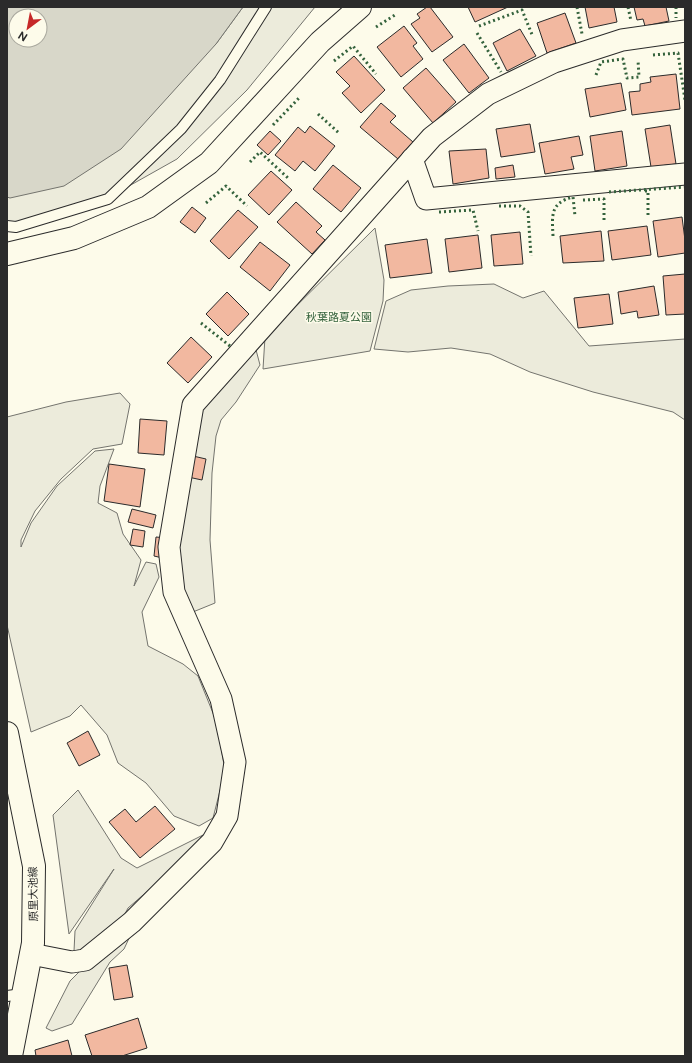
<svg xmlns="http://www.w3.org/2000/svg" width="692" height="1063" font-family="'Public Sans','Noto Sans JP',sans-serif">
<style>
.green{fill:#ecebdb;stroke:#74746e}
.water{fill:#d8d7c9;stroke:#74746e;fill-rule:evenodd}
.building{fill:#f2b8a0;stroke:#2b2b2b}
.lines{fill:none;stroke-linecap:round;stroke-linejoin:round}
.service-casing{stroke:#2b2b2b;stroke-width:12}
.minor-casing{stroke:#2b2b2b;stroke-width:23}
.tertiary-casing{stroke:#2b2b2b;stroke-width:24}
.secondary-casing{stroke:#2b2b2b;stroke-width:24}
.service{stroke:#fdfbea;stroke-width:10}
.minor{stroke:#fdfbea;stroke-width:21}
.tertiary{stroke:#fdfbea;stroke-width:22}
.secondary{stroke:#fdfbea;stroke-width:22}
.hedge{stroke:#34623c;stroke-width:3;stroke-dasharray:2 3;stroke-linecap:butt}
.labels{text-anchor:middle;stroke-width:3;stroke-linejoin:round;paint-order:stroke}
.park-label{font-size:11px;fill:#34623c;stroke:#fdfbea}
.street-label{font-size:11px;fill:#2b2b2b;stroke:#fdfbea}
</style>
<rect width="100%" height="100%" fill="#fdfbea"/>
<g class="green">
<polygon points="243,7 315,7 247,90 177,159 113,195 7,225 7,194 216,44"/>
<polygon points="375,228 384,280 383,301 370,351 263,369 265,337"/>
<polygon points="494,284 523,298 544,291 589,346 685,339 685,420 673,412 593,392 530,372 490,354 451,348 408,352 374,349 386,301 411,290 448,286"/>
<polygon points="255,346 260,365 236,402 221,420 216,436 212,473 210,540 215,603 188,614 173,548 198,409"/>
<polygon points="120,393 130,404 122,444 93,449 61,479 35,511 21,540 21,547 31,523 57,486 95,451 114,449 100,486 98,503 117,513 123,534 141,560 134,586 146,562 156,564 159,577 142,612 148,646 183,664 198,676 217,723 225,771 213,818 199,826 174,816 146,783 118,763 107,735 81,705 70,716 31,732 7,625 7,417 66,402"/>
<polygon points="78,790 121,858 137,868 203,835 186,858 128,908 124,916 89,948 74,951 75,931 114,869 69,934 53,815"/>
<polygon points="132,932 124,949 110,962 72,1024 52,1031 46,1028 70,981 85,966"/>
</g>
<path class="water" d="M7,7H243L216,44L121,149L64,186L10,198L7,197ZM16,16H40V40H16Z"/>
<g class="building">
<polygon points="427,7 430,7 453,37 432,52 411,24 420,18 417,14"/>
<polygon points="468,7 508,7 475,22"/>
<polygon points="585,7 614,7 617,22 589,28"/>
<polygon points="634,7 666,7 669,21 645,26 643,19 637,20"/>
<polygon points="565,13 576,43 547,53 537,23"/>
<polygon points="404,26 417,43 413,46 423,59 401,77 377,47"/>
<polygon points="520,29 536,56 507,71 493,43"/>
<polygon points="464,44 489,78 469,93 443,60"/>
<polygon points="354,56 385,90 361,113 342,93 350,86 336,72"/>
<polygon points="426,68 456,102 433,123 403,88"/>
<polygon points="676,74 680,109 632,115 629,92 640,91 640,84 651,82 650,77"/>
<polygon points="621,83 626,110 590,117 585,89"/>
<polygon points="381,103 396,116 390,122 413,142 398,159 360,127"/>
<polygon points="530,124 535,152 501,157 496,129"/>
<polygon points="670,125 676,164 651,167 645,129"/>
<polygon points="310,126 335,146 315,171 303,161 295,171 275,155 298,127 305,133"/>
<polygon points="270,131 281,141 268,155 257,145"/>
<polygon points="622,131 627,166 595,171 590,136"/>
<polygon points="579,136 583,155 571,157 574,169 545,174 539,143"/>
<polygon points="486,149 489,178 453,184 449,151"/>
<polygon points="333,165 361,188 341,212 313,189"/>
<polygon points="513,165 515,177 496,179 495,168"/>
<polygon points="271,171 292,190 269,215 248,195"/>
<polygon points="296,202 322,226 316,232 325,240 312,254 277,222"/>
<polygon points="192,207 206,218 195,233 180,222"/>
<polygon points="238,210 258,227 229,259 210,241"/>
<polygon points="682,217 685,240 685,253 658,257 653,221"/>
<polygon points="647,226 651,255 612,260 608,231"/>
<polygon points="601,231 604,261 563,263 560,236"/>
<polygon points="520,232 523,264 494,266 491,235"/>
<polygon points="478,235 482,268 449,272 445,239"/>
<polygon points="427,239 432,273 390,278 385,245"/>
<polygon points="260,242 290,265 270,291 240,267"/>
<polygon points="685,274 685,314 666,315 663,276"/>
<polygon points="654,286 659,315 638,318 637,311 621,314 618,292"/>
<polygon points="227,292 249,314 228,336 206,314"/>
<polygon points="609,294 613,324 578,328 574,298"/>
<polygon points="191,337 212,357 188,383 167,363"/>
<polygon points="140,419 167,421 164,455 138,453"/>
<polygon points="193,456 206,459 202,480 188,477"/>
<polygon points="109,464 145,469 140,507 104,501"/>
<polygon points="132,509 156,515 153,528 128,522"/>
<polygon points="133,529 145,531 143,547 130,545"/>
<polygon points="156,537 167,538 167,559 154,556"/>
<polygon points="88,731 100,755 79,766 67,743"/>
<polygon points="155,806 175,829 140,858 109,822 125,809 136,822"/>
<polygon points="127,965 133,997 114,1000 109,968"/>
<polygon points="138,1018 147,1048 122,1056 92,1056 85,1035"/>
<polygon points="68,1040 72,1056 36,1056 35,1050"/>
</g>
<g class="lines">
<defs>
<g id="service">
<polyline points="7,226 16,227 108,199 181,129 220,80 266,7"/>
<polyline points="7,996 23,994"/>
</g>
<g id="minor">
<polyline points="412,159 426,199 685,174"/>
<polyline points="31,954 72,962 85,960 132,922 212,842 227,816 235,762 221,699 174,592 169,547 193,405 432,137 488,94 554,62 622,40 685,31"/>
</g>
<polyline id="tertiary" points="7,254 74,238 148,207 209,163 320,42 360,7"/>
<polyline id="secondary" points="7,733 34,866 33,943 11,1056"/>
</defs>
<use href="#service" class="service-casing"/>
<use href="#minor" class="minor-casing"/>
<use href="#tertiary" class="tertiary-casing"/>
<use href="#secondary" class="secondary-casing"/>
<use href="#service" class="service"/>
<use href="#minor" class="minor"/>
<use href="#tertiary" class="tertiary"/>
<use href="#secondary" class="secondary"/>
<g class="hedge">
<polyline points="577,7 582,34"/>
<polyline points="628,7 631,21"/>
<polyline points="676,7 676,18"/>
<polyline points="479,26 522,10 533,37"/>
<polyline points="376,27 395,15"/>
<polyline points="477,33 501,72"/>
<polyline points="653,55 678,53 685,100"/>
<polyline points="334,61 353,46 376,74"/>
<polyline points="596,75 601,62 623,59 627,78 639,77 638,60"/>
<polyline points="318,114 339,133"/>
<polyline points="273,125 299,98"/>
<polyline points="250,162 260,152 288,178"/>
<polyline points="645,191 648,191 648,217"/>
<polyline points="609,192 685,187"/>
<polyline points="583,200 604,199 604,223"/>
<polyline points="206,203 226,186 247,206"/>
<polyline points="499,206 520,206 528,212 531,256"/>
<polyline points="439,212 473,210 478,231"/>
<path d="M553,236C552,215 550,203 573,197L575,216"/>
<polyline points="201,323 230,346"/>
</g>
</g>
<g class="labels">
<g class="park-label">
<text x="339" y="321">秋葉路夏公園</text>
</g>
<g class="street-label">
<text transform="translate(33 894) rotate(-91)" y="4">原里大池線</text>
</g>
</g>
<rect width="692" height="1063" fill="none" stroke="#2b2b2b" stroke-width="16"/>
<g transform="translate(28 28) rotate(212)"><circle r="19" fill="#fdfbea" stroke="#a9a89e"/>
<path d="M0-3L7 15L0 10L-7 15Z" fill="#c62828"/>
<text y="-6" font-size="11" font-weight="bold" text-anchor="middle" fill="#2b2b2b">N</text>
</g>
</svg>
